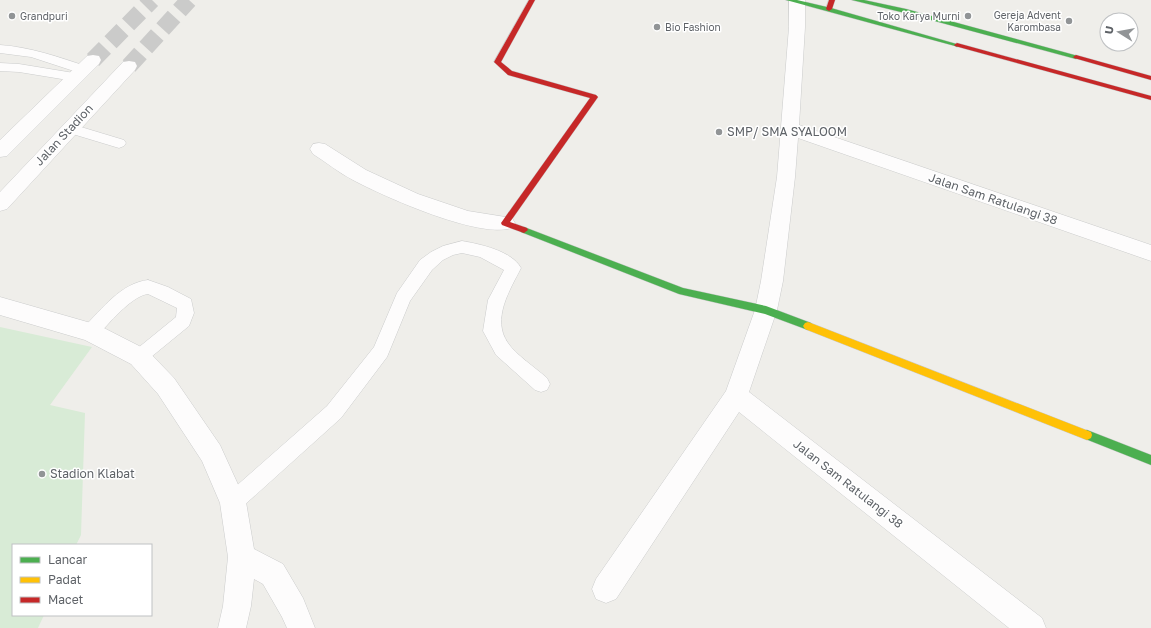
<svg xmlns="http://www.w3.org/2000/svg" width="1151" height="628" font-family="'Golos Text',sans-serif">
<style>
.green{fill:#d8ebd6}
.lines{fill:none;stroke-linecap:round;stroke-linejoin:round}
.street-tunnel{stroke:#cbcbca;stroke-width:17;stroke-dasharray:17 8;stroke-linecap:butt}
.lane-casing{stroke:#cbcccc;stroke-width:1}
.street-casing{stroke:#cbcccc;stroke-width:1}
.fast-casing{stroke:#cacacb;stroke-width:1}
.slow-casing{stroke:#cacacb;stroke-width:1}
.jam-casing{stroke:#cacacb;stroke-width:1}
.lane{fill:#fdfcfc;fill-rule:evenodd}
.street{fill:#fdfcfc;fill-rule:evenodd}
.fast{fill:#4caf50;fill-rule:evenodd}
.slow{fill:#ffc107;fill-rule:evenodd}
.jam{fill:#c62828;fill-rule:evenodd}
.poi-dot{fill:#919496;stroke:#fff;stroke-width:1.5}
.labels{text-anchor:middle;stroke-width:3;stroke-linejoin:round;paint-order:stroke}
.far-poi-label{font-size:10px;fill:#5f6368;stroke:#fff;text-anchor:end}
.poi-label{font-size:12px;fill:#5f6368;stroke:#fff;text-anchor:start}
.street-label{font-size:12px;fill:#5f6368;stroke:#fff}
</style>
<rect width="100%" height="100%" fill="#efeeea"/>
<polygon class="green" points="0,327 92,347 50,405 85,413 81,535 76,545 13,545 13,615 44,615 38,628 0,628"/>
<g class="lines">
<g class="street-tunnel">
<polyline points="93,60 152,0"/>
<polyline points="129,66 189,0"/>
</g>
<defs>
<g id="lane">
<path d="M0,45C30,47 59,57 88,67L89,70L88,73L83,74L31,57L0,53Z"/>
<polygon points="0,63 19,64 74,73 79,74 80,77 79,80 74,81 19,72 0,71"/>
<polygon points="71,124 124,140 126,143 124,146 119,148 66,132 64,129 66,126"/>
<path d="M462,241C480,244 512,251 521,268C510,290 491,319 508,343C515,354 537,369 547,378L550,384L547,390L541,392L535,390L496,355L483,331L488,300L504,270L480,257L462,253L453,255L443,260L432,270L410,301L387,357L341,418L240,509L233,512L226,509L223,502L226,495L327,406L374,347L397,293L420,260L431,252L443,246Z"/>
<path d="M148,280L168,287L191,299L194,313L189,326L145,362L139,365L133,362L130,357L133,352L176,317L177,308L148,294C131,296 108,325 96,337L90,339L84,337L81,332L84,327C102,309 121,283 148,280Z"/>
</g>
<g id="street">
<polygon points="789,0 805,0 805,27 799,125 1151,245 1151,261 798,138 795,177 783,281 777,310 749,392 1042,618 1046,628 1009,628 739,412 616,599 606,603 596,599 592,589 596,579 726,391 755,310 761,281 777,177 789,27"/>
<polygon points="93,55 99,56 101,60 99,64 7,156 0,157 0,140 87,56"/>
<polygon points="129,61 135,62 137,66 135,70 7,209 0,211 0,192 123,62"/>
<path d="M319,143L325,144L366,170L418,194L468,211L512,218L515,223L512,228C479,239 385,197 353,180C339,173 326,162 313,154L310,149L313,144Z"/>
<polygon points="0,297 98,325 147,350 174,378 220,445 246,502 254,549 283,564 303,598 315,628 287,628 282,617 263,584 254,579 251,606 246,628 218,628 223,606 228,557 220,503 202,461 158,394 131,364 85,340 0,315"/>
</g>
<g id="fast">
<polygon points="786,0 797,0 831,8 960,45 957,47 955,46"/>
<polygon points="852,0 864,0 906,9 1078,56 1079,57 1076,59 905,13"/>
<polygon points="524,227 683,288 766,306 811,323 813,326 811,329 808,330 765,314 679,294 521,232 520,230"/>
<polygon points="1087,430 1151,455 1151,465 1083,438 1082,435 1083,432"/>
</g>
<polygon id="slow" points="808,322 1091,432 1092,435 1091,438 1087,440 805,329 803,326 805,323"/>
<g id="jam">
<polygon points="529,0 535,0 501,62 512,71 596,95 598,97 510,222 527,228 528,230 524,233 502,225 501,223 590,98 508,75 494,62"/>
<polygon points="829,0 835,0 832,9 829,11 826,9"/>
<polygon points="957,43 1151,96 1151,100 955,46 954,45"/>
<polygon points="1076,55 1151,76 1151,80 1074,58 1073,57"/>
</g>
</defs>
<use href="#lane" class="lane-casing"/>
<use href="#street" class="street-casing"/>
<use href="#fast" class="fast-casing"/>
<use href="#slow" class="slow-casing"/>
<use href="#jam" class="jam-casing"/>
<use href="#lane" class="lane"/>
<use href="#street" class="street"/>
<use href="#fast" class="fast"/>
<use href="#slow" class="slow"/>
<use href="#jam" class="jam"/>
</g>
<g class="poi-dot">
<circle cx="12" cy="16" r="4"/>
<circle cx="968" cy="16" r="4"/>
<circle cx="1069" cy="21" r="4"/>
<circle cx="657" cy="27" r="4"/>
<circle cx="719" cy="132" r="4"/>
<circle cx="42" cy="474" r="4"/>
</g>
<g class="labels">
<g class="far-poi-label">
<text x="1061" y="19">Gereja Advent<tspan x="1061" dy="12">Karombasa</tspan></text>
<text x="20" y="20" text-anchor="start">Grandpuri</text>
<text x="960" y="20">Toko Karya Murni</text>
<text x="665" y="31" text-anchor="start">Bio Fashion</text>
</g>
<g class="poi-label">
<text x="727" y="136">SMP/ SMA SYALOOM</text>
<text x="50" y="478">Stadion Klabat</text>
</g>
<g class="street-label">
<text transform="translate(64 135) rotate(-47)" y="4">Jalan Stadion</text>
<text transform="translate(993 199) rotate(19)" y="4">Jalan Sam Ratulangi 38</text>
<text transform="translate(848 484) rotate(38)" y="4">Jalan Sam Ratulangi 38</text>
</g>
</g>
<rect x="12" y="544" width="140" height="72" fill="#ffffff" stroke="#bfc1c3"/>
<rect x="20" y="557" width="20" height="6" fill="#4caf50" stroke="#bfc1c3"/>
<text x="48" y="564" font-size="12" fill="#5f6368">Lancar</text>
<rect x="20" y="577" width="20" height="6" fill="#ffc107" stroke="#bfc1c3"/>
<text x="48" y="584" font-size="12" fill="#5f6368">Padat</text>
<rect x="20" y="597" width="20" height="6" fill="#c62828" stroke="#bfc1c3"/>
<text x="48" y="604" font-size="12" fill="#5f6368">Macet</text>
<g transform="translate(1119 32) rotate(281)"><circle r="19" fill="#ffffff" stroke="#bfc1c3"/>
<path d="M0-3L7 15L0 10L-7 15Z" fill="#919496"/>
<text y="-6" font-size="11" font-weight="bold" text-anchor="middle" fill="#5f6368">U</text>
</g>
</svg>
